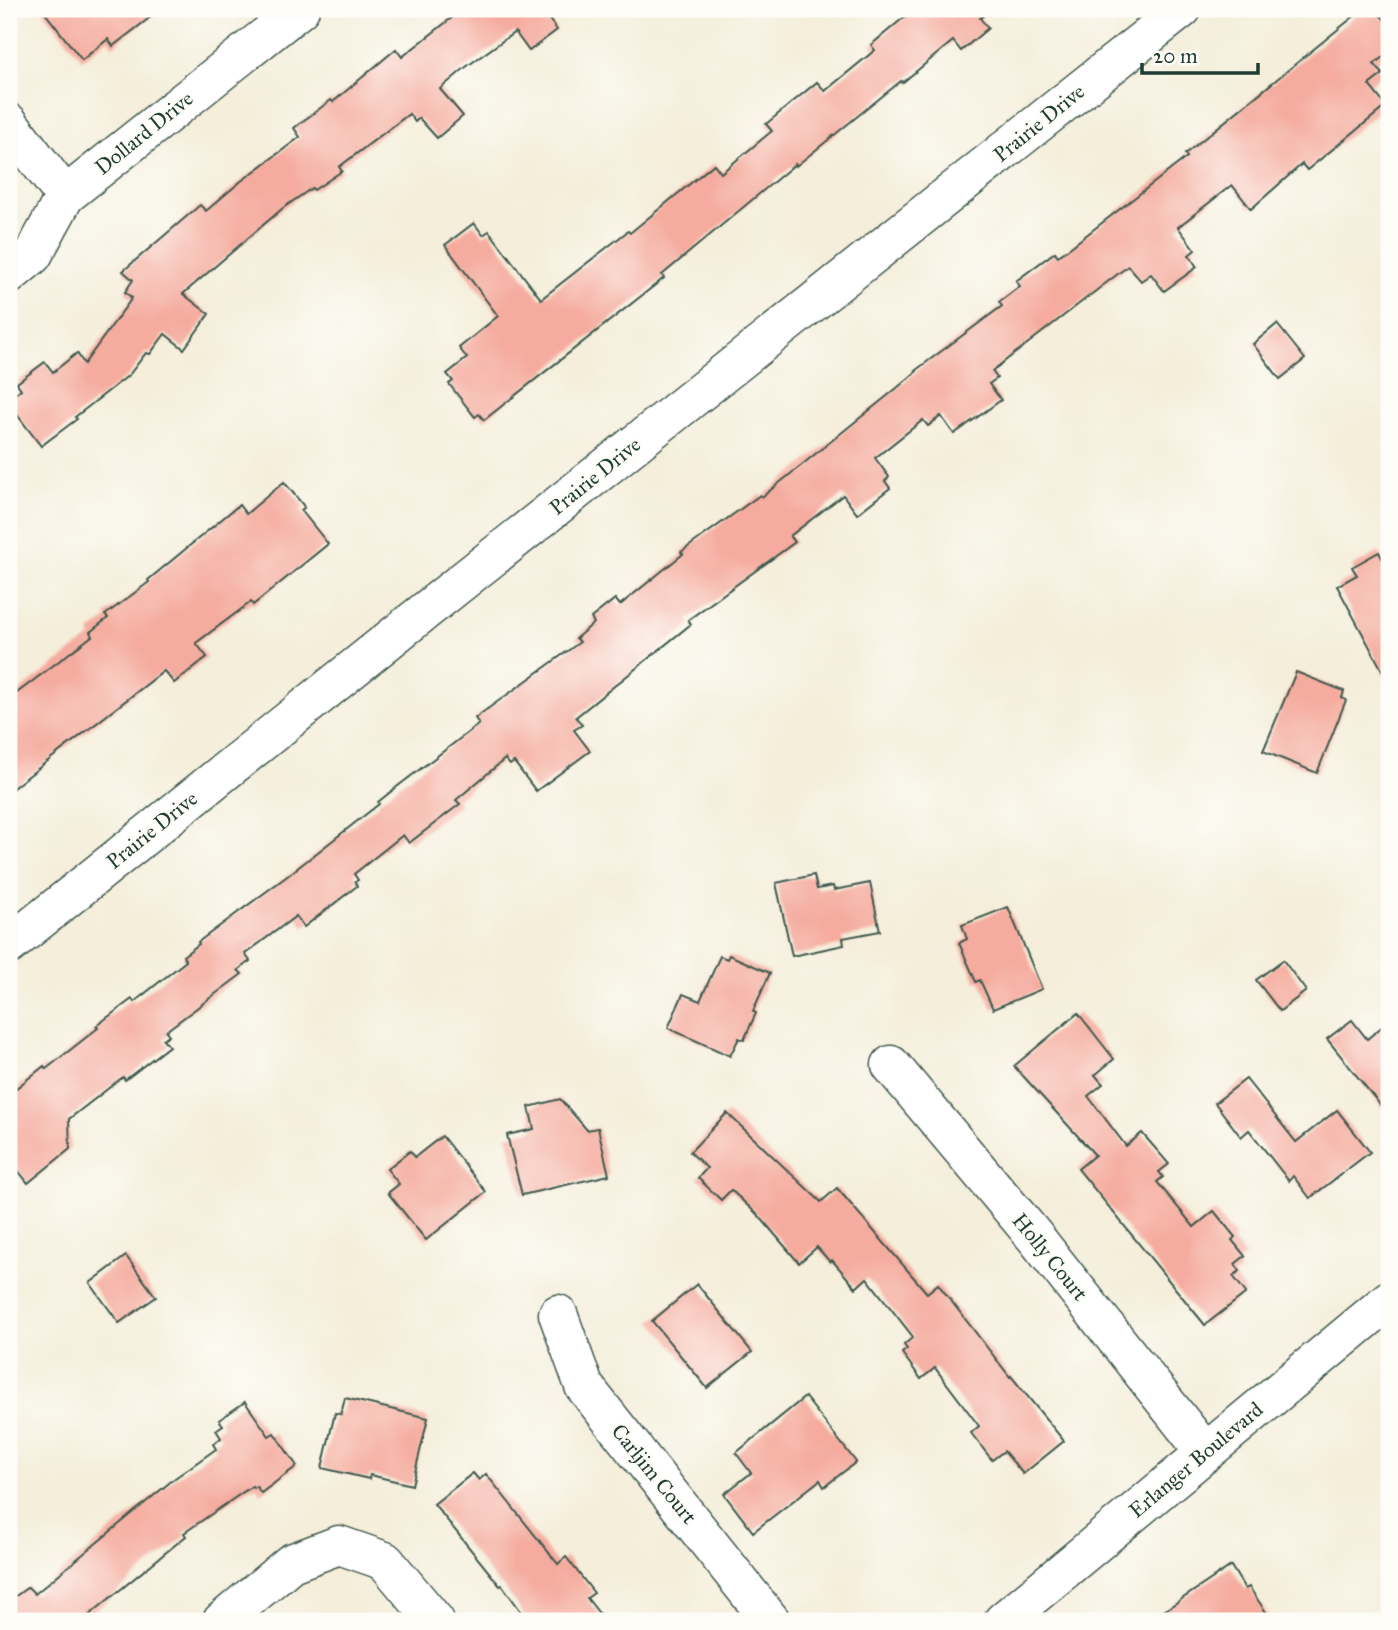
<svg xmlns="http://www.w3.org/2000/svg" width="1398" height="1630" font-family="'IM FELL Great Primer',serif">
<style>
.building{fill:#f5ac9f}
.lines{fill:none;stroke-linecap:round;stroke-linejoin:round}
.minor-casing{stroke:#3f584d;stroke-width:41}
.minor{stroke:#fff;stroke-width:38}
.labels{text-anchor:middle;stroke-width:5;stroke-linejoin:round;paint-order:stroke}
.street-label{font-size:21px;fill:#1f3d34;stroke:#fdfcf7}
</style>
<rect width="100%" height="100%" fill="#fdfcf7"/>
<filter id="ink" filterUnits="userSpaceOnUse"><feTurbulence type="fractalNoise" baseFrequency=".0143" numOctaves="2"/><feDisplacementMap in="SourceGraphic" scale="14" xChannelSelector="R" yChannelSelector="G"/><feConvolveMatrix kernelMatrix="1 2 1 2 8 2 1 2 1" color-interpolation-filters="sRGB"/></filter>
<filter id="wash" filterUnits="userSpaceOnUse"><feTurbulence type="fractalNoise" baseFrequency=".00686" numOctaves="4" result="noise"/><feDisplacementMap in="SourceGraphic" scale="28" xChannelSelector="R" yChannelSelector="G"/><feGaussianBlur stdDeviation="1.57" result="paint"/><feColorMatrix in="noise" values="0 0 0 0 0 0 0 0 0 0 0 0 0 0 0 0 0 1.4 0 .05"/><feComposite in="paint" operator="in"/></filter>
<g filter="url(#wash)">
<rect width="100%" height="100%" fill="#f4eeda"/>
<g id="blocks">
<g class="building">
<polygon points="42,9 161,9 113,46 108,39 82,60"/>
<polygon points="463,9 547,9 543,11 557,30 529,51 515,32 466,67 440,89 463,116 437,138 419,118 415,122 409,114 339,167 342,171 314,190 312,188 283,208 183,294 209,314 184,349 165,334 150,354 146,353 129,375 75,417 77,419 41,446 9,404 9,399 21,389 17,383 45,362 53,372 77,353 84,364 132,298 125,292 133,280 123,271 200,205 206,211 240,182 300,137 294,128 331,100 333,102 396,49 402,57"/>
<polygon points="914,9 992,9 980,18 988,28 961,51 953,41 902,83 901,81 796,166 795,164 662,275 664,278 484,420 479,414 475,417 449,384 453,381 447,374 467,358 459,348 498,316 445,245 474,223 483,235 489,231 541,299 628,231 630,233 714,164 721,173 772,131 766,124 817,82 825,91 875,50 871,45"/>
<polygon points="1363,9 1376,9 1389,25 1389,52 1374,64 1383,74 1369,85 1386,106 1307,170 1302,164 1251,209 1232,185 1178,227 1195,250 1189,255 1197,267 1164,291 1151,274 1141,281 1128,266 992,371 997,378 989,384 1001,400 954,434 941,416 928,426 923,420 875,458 889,477 885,481 890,488 857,514 843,495 790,536 795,542 688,620 691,624 576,717 582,725 574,730 590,751 536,791 514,762 510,765 505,759 456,800 460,804 409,843 403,835 354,874 358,880 355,882 357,886 304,927 296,916 245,954 250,961 238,970 242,974 166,1031 169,1035 163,1039 169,1046 125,1080 123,1077 69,1119 70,1149 28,1183 9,1159 9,1094 44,1066 46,1069 98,1028 96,1026 132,999 134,1002 186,961 183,956 199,944 198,942 286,877 379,804 378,802 398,786 479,724 475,718 580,642 576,638 594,623 591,618 615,599 620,605 683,554 681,552 760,495 762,497 897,388 917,371 916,370 1002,306 999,302 1020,286 1016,281 1055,252 1058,256 1067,250 1187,157 1185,154"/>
<polygon points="1277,324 1305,359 1280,379 1253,344"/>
<polygon points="284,482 303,505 304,508 301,510 328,544 253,605 251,602 196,643 207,657 174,683 164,671 9,791 9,699 92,636 90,632 108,618 105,615 149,582 148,580 239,505 246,514"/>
<polygon points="1379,552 1383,560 1389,557 1389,683 1337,586 1357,575 1352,567"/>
<polygon points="1296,672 1344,691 1342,698 1346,700 1317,773 1263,751"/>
<polygon points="814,875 817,889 833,886 834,890 870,883 880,931 843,938 844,945 792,956 776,883"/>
<polygon points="1008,907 1042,989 993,1009 980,980 976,982 959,943 967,939 962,925"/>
<polygon points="729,955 770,973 753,1011 756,1013 744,1040 739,1038 730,1056 668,1028 683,994 700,1001 720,956 727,959"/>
<polygon points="1283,960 1306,991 1280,1011 1256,980"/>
<polygon points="1078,1013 1114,1059 1095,1075 1103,1084 1088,1096 1126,1146 1142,1133 1169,1164 1159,1172 1163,1177 1157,1182 1194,1227 1214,1211 1235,1237 1232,1240 1245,1256 1235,1264 1240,1271 1233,1276 1246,1293 1205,1325 1078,1169 1095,1155 1014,1066"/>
<polygon points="1352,1020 1367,1039 1389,1021 1389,1116 1327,1039"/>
<polygon points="1246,1079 1296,1142 1337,1110 1370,1152 1310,1198 1293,1176 1289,1181 1249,1130 1241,1137 1215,1103"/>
<polygon points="560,1099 587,1130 598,1128 609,1175 522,1195 507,1135 534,1129 529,1107"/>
<polygon points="727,1113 821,1202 837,1188 927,1293 938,1284 1010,1377 1011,1376 1064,1441 1023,1474 1004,1451 992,1460 971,1433 979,1426 935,1368 921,1379 902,1353 907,1349 904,1345 913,1337 867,1278 856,1288 832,1260 830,1262 817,1247 799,1263 760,1217 731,1190 721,1200 698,1178 707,1168 690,1152"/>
<polygon points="442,1136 486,1192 426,1240 388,1193 399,1184 387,1169 410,1151 415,1157"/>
<polygon points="126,1256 156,1297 119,1323 90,1283"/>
<polygon points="697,1284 752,1352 707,1388 652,1321"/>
<polygon points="805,1397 856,1462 824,1487 820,1480 753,1532 724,1494 751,1473 736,1453"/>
<polygon points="345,1398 428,1418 412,1485 370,1475 369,1479 322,1468 335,1413 341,1414"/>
<polygon points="245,1402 269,1436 274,1433 297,1466 261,1493 256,1486 253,1488 252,1486 184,1533 186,1536 82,1621 9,1621 9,1601 28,1587 35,1594 175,1478 216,1449 213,1444 221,1438 216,1430 223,1425 219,1420"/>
<polygon points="473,1473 479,1480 486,1474 558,1564 566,1557 594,1593 587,1598 605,1621 528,1621 502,1585 500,1586 434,1504"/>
<polygon points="1231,1566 1245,1589 1249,1587 1272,1621 1149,1621"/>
</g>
</g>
</g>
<g filter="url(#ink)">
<use href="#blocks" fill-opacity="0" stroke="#3f584d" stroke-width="2"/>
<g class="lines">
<defs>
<g id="minor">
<polyline points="9,123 65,196"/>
<polyline points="9,275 33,255 65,196 300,9"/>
<polyline points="9,945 405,627 1182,9"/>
<polyline points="891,1065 1035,1237 1205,1452"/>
<polyline points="558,1314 584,1386 771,1621"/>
<polyline points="222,1621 291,1563 339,1545 385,1561 435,1621"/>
<polyline points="1003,1621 1389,1300"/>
</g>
</defs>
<use href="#minor" class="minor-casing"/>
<use href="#minor" class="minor"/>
</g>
</g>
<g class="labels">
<g class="street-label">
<text transform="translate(1039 123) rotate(-39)" y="7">Prairie Drive</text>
<text transform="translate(144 133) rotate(-39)" y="7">Dollard Drive</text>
<text transform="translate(595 476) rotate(-39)" y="7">Prairie Drive</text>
<text transform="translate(152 830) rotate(-39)" y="7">Prairie Drive</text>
<text transform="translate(1050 1257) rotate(51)" y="7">Holly Court</text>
<text transform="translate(1196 1460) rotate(-40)" y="7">Erlanger Boulevard</text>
<text transform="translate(654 1474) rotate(51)" y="7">Carljim Court</text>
</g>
</g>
<rect width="1398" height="1630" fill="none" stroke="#fdfcf7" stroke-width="35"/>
<path d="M1142 63v10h116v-10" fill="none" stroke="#1f3d34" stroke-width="3.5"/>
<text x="1153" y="63" font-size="21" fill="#1f3d34" stroke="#fdfcf7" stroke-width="5" paint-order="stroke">20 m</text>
</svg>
